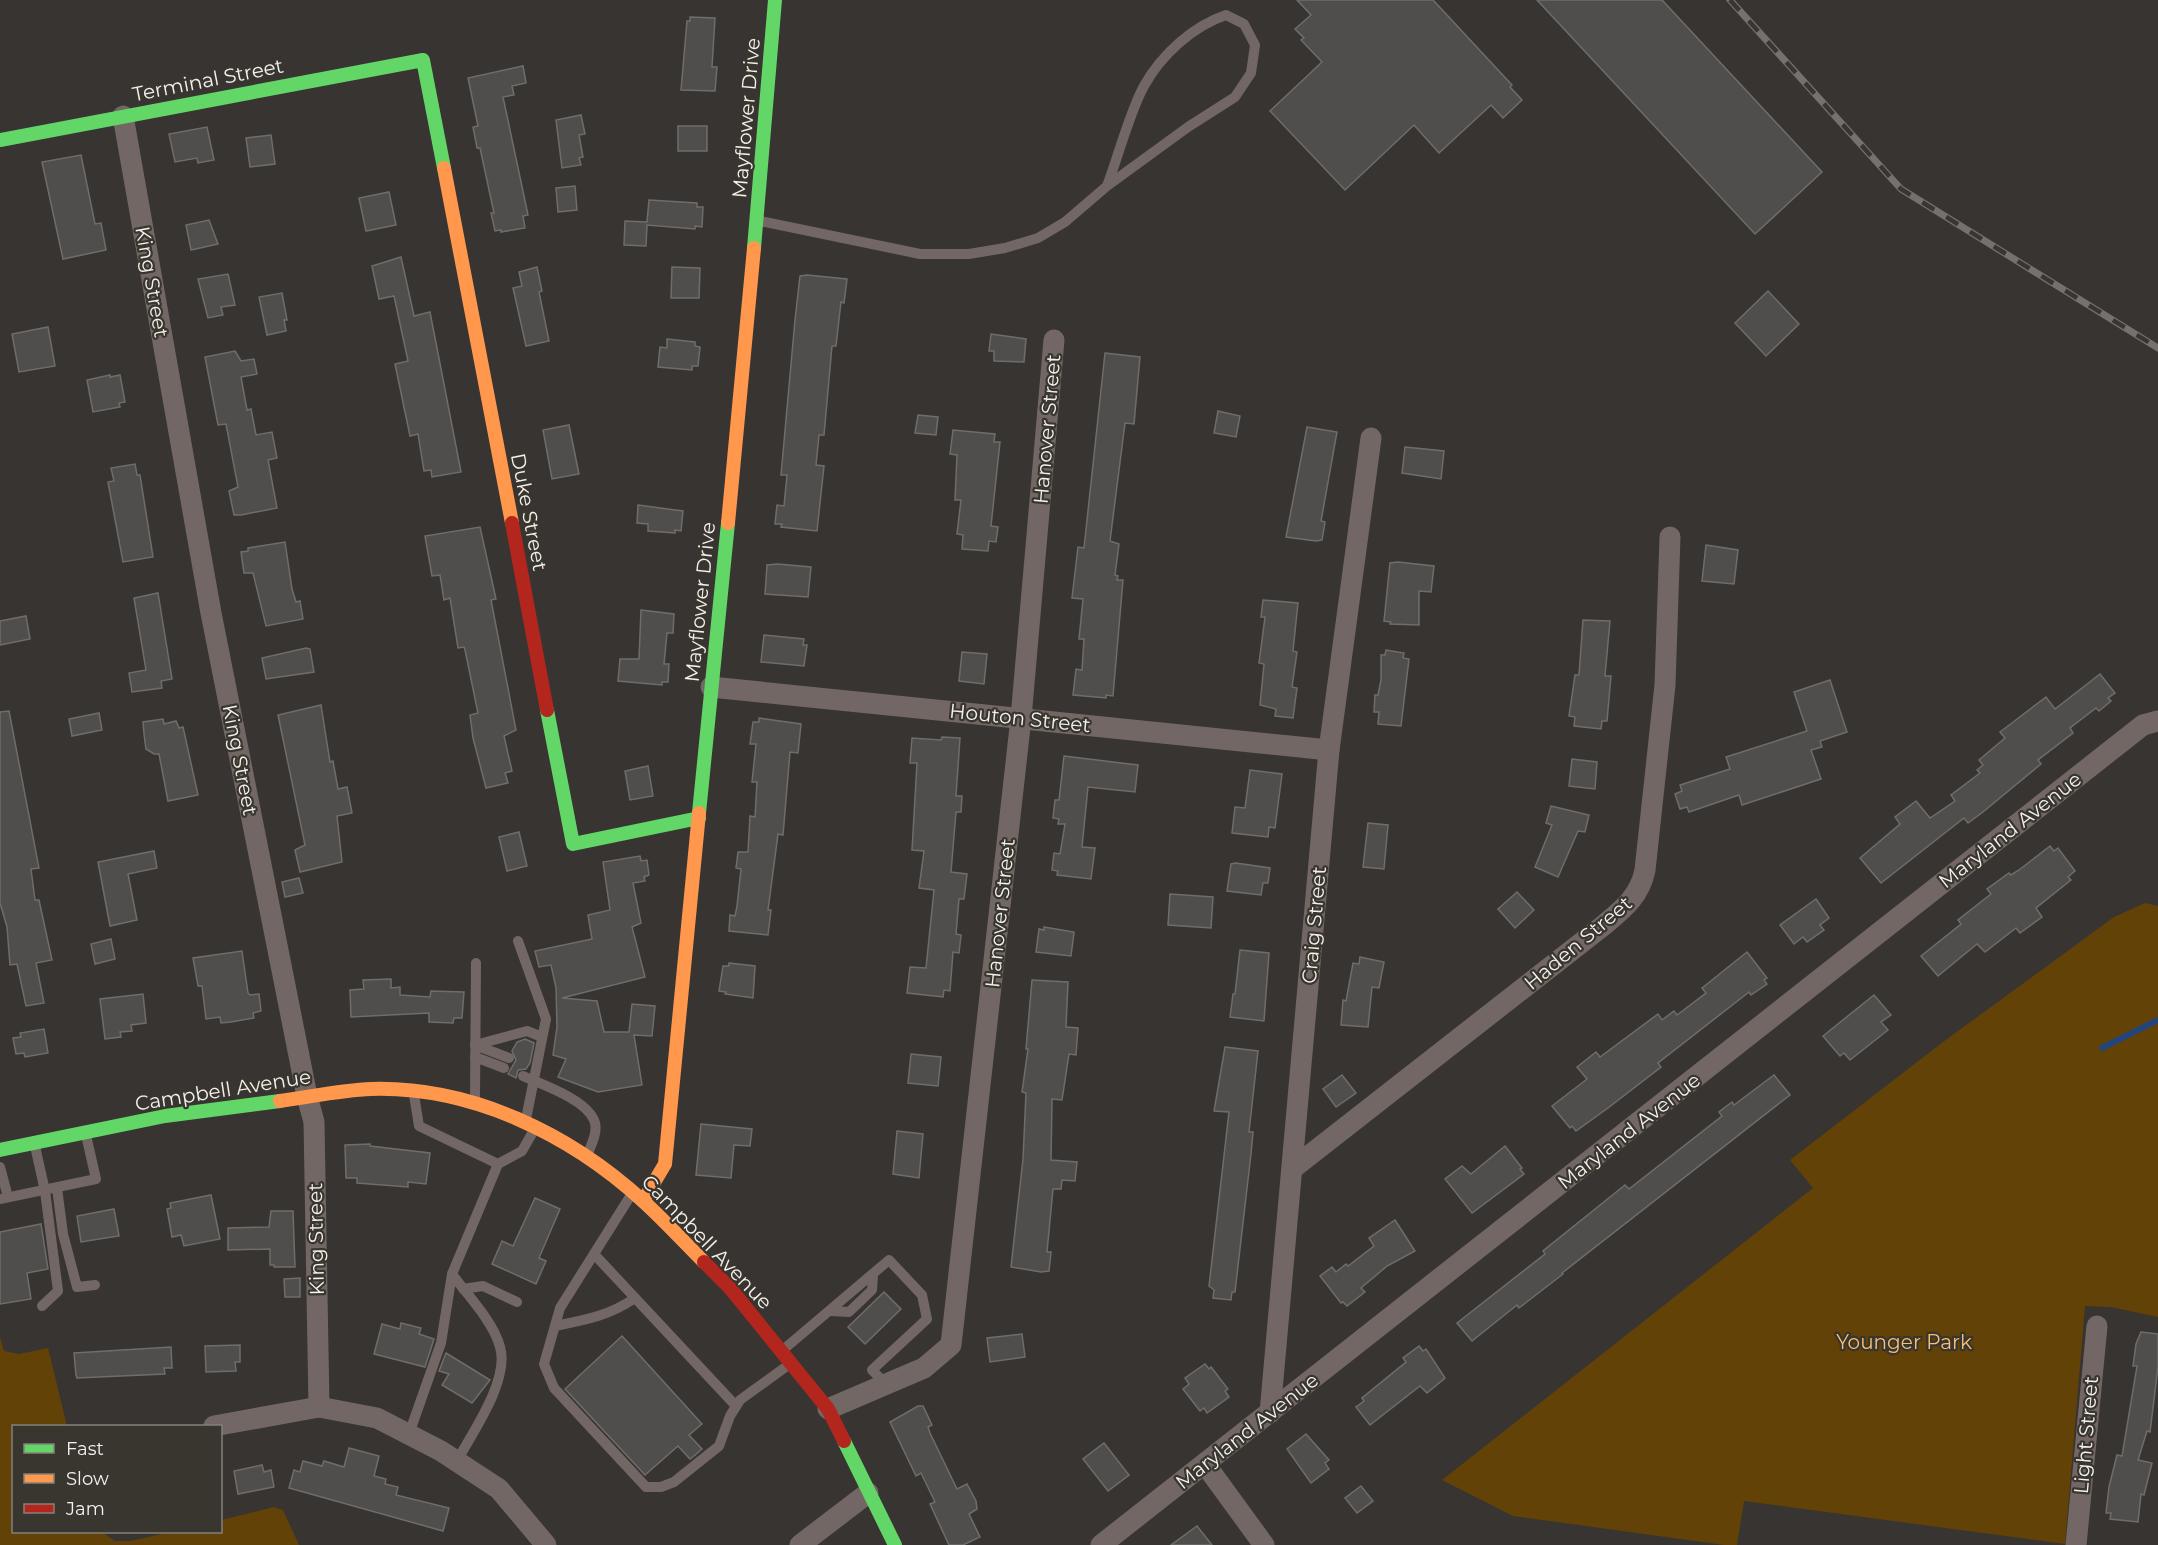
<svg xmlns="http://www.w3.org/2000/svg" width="2158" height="1545" font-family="Montserrat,sans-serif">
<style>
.green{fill:#634208}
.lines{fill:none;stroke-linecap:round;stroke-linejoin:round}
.stream{stroke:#22457b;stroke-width:6}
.building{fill:#504e4c;stroke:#6f6d6a;stroke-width:1.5}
.lane{stroke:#726764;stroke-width:10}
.street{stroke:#726764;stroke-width:21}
.fast{stroke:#63d668;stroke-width:14}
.slow{stroke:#ff974d;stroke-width:14}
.jam{stroke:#b3261e;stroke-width:14}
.rail-casing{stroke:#77706d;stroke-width:7}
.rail{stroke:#39352f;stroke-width:4.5;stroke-dasharray:14;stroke-linecap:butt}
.labels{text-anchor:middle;stroke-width:4.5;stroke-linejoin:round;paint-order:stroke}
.street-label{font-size:20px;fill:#f4f1ed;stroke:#39352f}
.park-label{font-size:20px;fill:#f6bf76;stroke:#39352f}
</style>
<rect width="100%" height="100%" fill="#373431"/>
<g class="green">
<polygon points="2145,903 2158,906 2158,1317 2111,1307 2085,1306 2065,1544 1744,1501 1737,1545 1724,1545 1513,1516 1442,1480 1813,1188 1790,1160 1943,1042 2114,917"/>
<polygon points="0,1337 4,1351 19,1354 48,1348 67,1426 14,1426 14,1532 102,1532 115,1541 130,1541 171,1532 220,1532 221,1520 274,1507 283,1510 299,1545 0,1545"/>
</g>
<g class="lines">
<polyline class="stream" points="2102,1048 2158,1020"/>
</g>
<g class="building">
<polygon points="1297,0 1433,0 1512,85 1510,87 1522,100 1503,118 1491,105 1439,153 1414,125 1345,190 1270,111 1322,62 1301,40 1304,38 1295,29 1311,15"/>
<polygon points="1537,0 1662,0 1822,172 1755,234"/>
<polygon points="690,17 715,18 712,67 717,67 715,91 681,90 687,21 690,21"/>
<polygon points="523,66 526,83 512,86 514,95 503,97 528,215 523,216 525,228 501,232 501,230 495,231 491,213 494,213 480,148 477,148 473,127 478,126 468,78"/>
<polygon points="581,115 585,134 579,135 583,157 579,158 581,165 562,168 556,120"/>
<rect x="678" y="126" width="29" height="25"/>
<polygon points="207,127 214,160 198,163 197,158 175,162 169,134"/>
<polygon points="271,135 275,164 250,167 246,138"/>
<polygon points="81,155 95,224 101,223 106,250 63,259 42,162"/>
<polygon points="575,186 577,210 558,212 556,188"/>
<polygon points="389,192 396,225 366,231 359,198"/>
<polygon points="649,200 697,203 697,207 703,207 702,227 695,226 695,229 647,225 646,246 624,245 625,221 647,222"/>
<polygon points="209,220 218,244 191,250 186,225"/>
<polygon points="401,257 414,316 430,312 461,472 432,477 431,470 424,471 418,434 410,436 395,364 408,361 394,296 379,299 372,266"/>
<polygon points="537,267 542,291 539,292 549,341 526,346 513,288 522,286 519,272"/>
<polygon points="672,267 700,268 699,298 671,298"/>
<polygon points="228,274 235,305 221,307 223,315 208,318 198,279"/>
<polygon points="807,275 847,279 844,303 841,302 836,346 832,346 824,435 819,435 816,465 824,466 817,531 781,527 782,524 775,524 777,505 784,506 787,475 781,475 795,320 800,276"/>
<polygon points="1768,291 1799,324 1766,356 1735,323"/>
<polygon points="282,293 287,320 284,320 286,331 267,335 259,297"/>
<polygon points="48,327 55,366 19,372 12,334"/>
<polygon points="991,334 1026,339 1024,362 994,361 994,351 989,351"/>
<polygon points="667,339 695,342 695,346 700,347 698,366 692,366 692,370 658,367 660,347 667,348"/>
<polygon points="235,351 241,361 254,359 257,374 241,377 247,410 251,409 256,435 272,432 277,458 268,460 277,508 241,515 234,515 229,491 238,487 226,424 218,425 205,357"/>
<polygon points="1105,353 1140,357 1134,424 1125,423 1110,541 1119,544 1115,575 1118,576 1117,580 1123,580 1113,696 1106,695 1106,698 1073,695 1076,669 1082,670 1084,639 1079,639 1083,599 1072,598 1078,547 1084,548"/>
<polygon points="110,375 110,377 120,375 125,402 119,403 120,407 93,412 87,380"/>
<polygon points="1218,411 1240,416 1236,437 1214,433"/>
<polygon points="918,415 938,417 936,435 915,433"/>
<polygon points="569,425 579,474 552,479 543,430"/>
<polygon points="1307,427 1337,432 1321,521 1325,522 1322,540 1316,541 1286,537"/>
<polygon points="953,430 995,434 994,442 1000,442 991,526 998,527 996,542 989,541 988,551 962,549 963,535 957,534 961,500 955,500 957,455 950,454"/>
<polygon points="1405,447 1444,451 1441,479 1402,473"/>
<polygon points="135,464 137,475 140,475 153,557 123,562 108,482 114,481 111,468"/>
<polygon points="638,505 683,511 681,531 675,530 675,533 648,531 648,524 637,523"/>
<polygon points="480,527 496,599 491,600 516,730 504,736 512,771 505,773 508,783 486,788 473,738 470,715 478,713 465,650 464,647 458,648 450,598 444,600 440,575 432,576 425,536"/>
<polygon points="285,542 292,589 296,602 300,601 303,619 266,626 253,573 244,573 241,552 248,551 248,548"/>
<polygon points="1706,545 1738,550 1734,584 1702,581"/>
<polygon points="1398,562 1434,566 1431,592 1419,591 1419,625 1390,624 1391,622 1384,621 1390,563"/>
<polygon points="778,564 811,567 808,597 765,594 767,565"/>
<polygon points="158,593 172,679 161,681 162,688 132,692 129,673 146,670 134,598"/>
<polygon points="1263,600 1298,603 1293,651 1297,652 1292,687 1297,688 1293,718 1275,716 1276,709 1260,705 1264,664 1259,663 1265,617 1261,617"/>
<polygon points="641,610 674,614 673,633 667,633 664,664 669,664 668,682 662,682 662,685 618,681 620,659 639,659"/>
<polygon points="26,616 30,639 0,645 0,621"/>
<polygon points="1583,620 1610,621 1605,676 1611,676 1607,721 1602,721 1601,729 1574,726 1575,717 1569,716 1575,675 1579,675"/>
<polygon points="764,635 804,639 803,645 807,645 804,666 761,662"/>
<polygon points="306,648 310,649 314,672 266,679 262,658"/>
<polygon points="1386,650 1404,653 1403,658 1409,659 1401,726 1378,724 1379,712 1374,712 1375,695 1378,695 1381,680 1381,655 1385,655"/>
<polygon points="962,652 987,654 984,684 959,681"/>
<polygon points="2100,674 2115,693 2108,698 2111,701 2099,711 2096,708 2070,728 2073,733 2038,760 2041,764 1983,812 1968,823 1964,818 1881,883 1860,858 1900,824 1895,817 1916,801 1930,818 1955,801 1951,795 1980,773 1977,770 1983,765 1979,760 2005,738 2000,732 2046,697 2055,709"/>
<polygon points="1830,680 1847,732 1820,741 1822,747 1811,750 1821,779 1742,805 1739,795 1689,812 1687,807 1680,809 1675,794 1682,791 1680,785 1730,769 1726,757 1807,731 1794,692"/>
<polygon points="321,705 330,762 333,761 338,789 347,787 352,813 337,816 342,862 300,872 295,850 305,845 278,715"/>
<polygon points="9,711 39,868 31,869 35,900 39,900 52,960 36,963 44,1003 26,1006 17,964 10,965 7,927 0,903 0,712"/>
<polygon points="99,713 102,730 72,736 69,719"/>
<polygon points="759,718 801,724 798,753 790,752 783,835 778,834 768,910 771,910 768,935 729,931 730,915 735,916 737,906 741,869 736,868 738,852 748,852 750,816 755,817 757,782 752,782 756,744 750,744 753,722 759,722"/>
<polygon points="163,719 164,724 176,721 179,728 183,727 198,795 168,801 159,754 154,754 146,749 144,734 143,722"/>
<polygon points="942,737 960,738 956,796 962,796 961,812 956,812 951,872 967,874 964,899 959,899 956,934 961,935 959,953 953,952 950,991 944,990 943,997 907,993 910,967 926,968 934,890 919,888 924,851 912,850 917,763 910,763 912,738 941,740"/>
<polygon points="1064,756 1138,765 1135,792 1088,787 1082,847 1095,848 1091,879 1057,875 1058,871 1052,870 1054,853 1060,854 1065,824 1058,824 1059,819 1053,818 1055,800 1059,800"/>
<polygon points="1572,759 1597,762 1595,789 1569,786"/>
<polygon points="648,766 653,796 630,800 625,771"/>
<polygon points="1250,770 1282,774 1275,828 1269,827 1268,837 1232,833 1235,807 1245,808"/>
<polygon points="1551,806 1589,815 1585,832 1578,831 1558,877 1535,867 1552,825 1546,823"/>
<polygon points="1368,823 1388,825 1384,869 1363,867"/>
<polygon points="519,832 527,866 507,871 499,837"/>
<polygon points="2050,846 2054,851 2058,848 2075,871 2068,877 2071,880 2036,908 2042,917 2020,933 2016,928 1985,952 1977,944 1938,976 1921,956 1961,924 1958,920 1991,894 1987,889 2009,873 2011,875 2019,870"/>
<polygon points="154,851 157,868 128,874 137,920 110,926 98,862"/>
<polygon points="640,856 641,861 647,860 649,875 644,877 645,881 633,883 641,923 632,927 645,977 562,998 597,1001 604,1032 629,1032 632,1004 655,1006 652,1036 634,1035 642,1085 598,1092 558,1077 566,1059 553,1055 557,1027 556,988 551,965 539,967 535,951 592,939 588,915 610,910 603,862"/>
<polygon points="1236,863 1270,868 1268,883 1263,883 1261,895 1227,891 1231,864"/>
<polygon points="299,878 303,893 285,897 282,882"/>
<polygon points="1517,892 1534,910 1515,928 1498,909"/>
<polygon points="1170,894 1213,897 1211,928 1168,925"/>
<polygon points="1816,899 1829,918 1820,925 1824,930 1807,942 1803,937 1794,944 1780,925"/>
<polygon points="1044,927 1074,932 1071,956 1036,952 1039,929 1044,930"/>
<polygon points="111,939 115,959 95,964 91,944"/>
<polygon points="1240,950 1269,953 1264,1021 1230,1017 1233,994 1235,994"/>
<polygon points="242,951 248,993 250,995 259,994 261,1011 253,1013 254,1018 231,1022 221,1023 220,1017 206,1019 202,986 198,986 193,958"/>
<polygon points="1747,952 1767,978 1764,980 1767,984 1751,995 1749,992 1658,1063 1661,1067 1608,1108 1576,1131 1572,1126 1570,1128 1552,1106 1587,1079 1577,1067 1596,1052 1600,1057 1658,1014 1662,1020 1674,1011 1677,1015 1706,993 1702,988"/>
<polygon points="1360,957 1384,962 1379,988 1372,987 1368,1027 1341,1025 1343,1000 1346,1001 1353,963 1359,964"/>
<polygon points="729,963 755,966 753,998 725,994 726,992 719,991 723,966 729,966"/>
<polygon points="391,979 391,988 400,987 400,995 430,997 431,991 464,992 462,1018 454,1018 453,1023 429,1022 429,1013 351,1017 350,990 364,989 363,980"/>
<polygon points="1032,980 1068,982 1066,1027 1078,1028 1076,1055 1069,1054 1062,1100 1052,1099 1051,1160 1077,1162 1075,1181 1062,1180 1061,1189 1053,1189 1047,1252 1051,1252 1049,1271 1041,1272 1011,1267 1023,1159 1026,1093 1022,1092 1028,1049 1026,1049"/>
<polygon points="143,994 146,1023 131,1025 132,1031 120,1032 121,1037 105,1039 100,999"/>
<polygon points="1874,995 1891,1015 1881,1022 1888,1030 1850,1060 1844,1053 1840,1056 1823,1036"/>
<polygon points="44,1029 48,1053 25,1057 24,1053 16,1054 13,1038 21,1037 20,1033"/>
<polygon points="525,1039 534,1043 530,1063 526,1069 518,1070 516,1078 508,1074 516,1060 512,1051 517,1042"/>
<polygon points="1225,1047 1258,1051 1249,1132 1253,1132 1251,1154 1235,1292 1232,1292 1231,1300 1213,1298 1214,1290 1209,1286 1229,1112 1214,1111"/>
<polygon points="911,1054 941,1057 938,1086 908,1083"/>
<polygon points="1342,1075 1356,1093 1336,1107 1323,1089"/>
<polygon points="1774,1075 1790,1095 1562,1273 1563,1274 1519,1308 1517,1305 1472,1341 1457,1323 1545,1254 1543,1251 1615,1193 1625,1185 1629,1189 1722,1116 1719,1112 1732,1102 1734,1105"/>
<polygon points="701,1124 752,1129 750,1146 734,1145 731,1178 696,1175"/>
<polygon points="897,1131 923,1134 919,1178 893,1174"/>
<polygon points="370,1144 370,1146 430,1153 426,1184 408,1182 408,1187 357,1183 357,1178 346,1178 345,1145"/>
<polygon points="1505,1146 1522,1168 1520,1169 1524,1174 1472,1213 1445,1179 1462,1166 1471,1174"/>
<polygon points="211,1195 220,1239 184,1246 181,1235 172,1237 167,1209 171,1208 170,1203"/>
<polygon points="535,1198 560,1209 539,1258 546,1261 536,1284 492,1264 502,1241 513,1246"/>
<polygon points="114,1209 119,1236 81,1242 77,1216"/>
<polygon points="271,1211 293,1211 295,1267 274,1267 274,1265 270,1265 270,1249 228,1250 228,1228 269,1227"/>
<polygon points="1395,1220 1415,1251 1387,1266 1361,1288 1365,1292 1347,1306 1343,1302 1341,1303 1320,1276 1332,1267 1336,1272 1346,1264 1348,1266 1374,1246 1369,1238"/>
<polygon points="41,1224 48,1269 27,1273 31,1299 0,1304 0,1232"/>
<polygon points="300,1278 300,1297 285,1297 284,1279"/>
<polygon points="884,1292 901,1309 865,1344 848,1327"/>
<polygon points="401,1323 421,1328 419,1334 434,1339 425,1367 374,1354 382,1324 400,1329"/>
<polygon points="2141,1332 2158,1334 2158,1367 2150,1432 2147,1431 2138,1460 2152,1463 2144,1495 2141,1494 2138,1522 2110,1519 2111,1513 2106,1513 2109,1487 2117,1455 2122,1456 2137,1366 2133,1366 2136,1344"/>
<polygon points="1022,1334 1025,1357 990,1362 987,1338"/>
<polygon points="622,1336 702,1424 689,1435 702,1449 694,1456 690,1459 678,1446 645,1475 565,1389"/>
<polygon points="240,1345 240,1362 235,1362 236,1371 206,1372 205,1346"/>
<polygon points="1419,1346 1423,1351 1426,1349 1445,1378 1427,1393 1420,1386 1370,1425 1356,1407 1364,1401 1362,1398 1406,1362 1403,1358"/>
<polygon points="171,1347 172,1368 164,1368 165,1374 77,1378 76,1375 74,1353"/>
<polygon points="446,1353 490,1380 472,1403 442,1385 449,1374 439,1371"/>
<polygon points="1205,1364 1209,1369 1211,1367 1228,1389 1225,1391 1229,1397 1207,1413 1204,1408 1200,1411 1183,1389 1189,1384 1185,1378"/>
<polygon points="918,1406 923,1406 932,1425 928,1427 930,1433 957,1489 967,1484 976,1501 977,1509 969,1514 980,1537 963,1545 949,1545 930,1504 935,1502 921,1473 916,1476 890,1422"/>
<polygon points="1306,1434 1329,1460 1325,1463 1329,1469 1311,1483 1287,1449"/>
<polygon points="1104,1443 1129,1475 1108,1491 1083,1459"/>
<polygon points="349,1448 379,1456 374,1476 386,1479 385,1484 398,1487 396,1495 449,1508 443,1531 289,1488 294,1470 300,1472 303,1461 322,1466 324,1461 344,1467"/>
<polygon points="262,1465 264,1472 271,1470 274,1487 238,1494 234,1471"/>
<polygon points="1361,1486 1373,1501 1357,1513 1345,1498"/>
<polygon points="1197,1526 1212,1545 1171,1545"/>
</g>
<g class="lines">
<g class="lane">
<path d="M760,221L920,254H969L1005,248L1038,238L1065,222L1107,186L1188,127L1235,97L1251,73L1255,45L1244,24L1226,15C1193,26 1161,55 1144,86C1130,111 1118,157 1107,186"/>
<polyline points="518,941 546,1019 526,1119"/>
<polyline points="475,1045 527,1031 542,1037"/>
<polyline points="475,1045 509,1058"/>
<polyline points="475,1057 504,1068"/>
<path d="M523,1076C543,1085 585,1099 594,1120C599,1131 591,1145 587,1156"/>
<polyline points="414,1095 419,1126 498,1164 522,1151 534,1130"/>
<polyline points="475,1100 476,963"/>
<polyline points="35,1146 45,1191 58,1291 42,1306"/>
<polyline points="0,1167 8,1197"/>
<polyline points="57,1188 63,1234 77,1287 95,1285"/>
<polyline points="631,1195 560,1308 544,1364 554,1388 646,1487 661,1487 674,1482 719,1446 730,1416 740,1400 787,1366"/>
<polyline points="0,1199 96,1179 86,1135"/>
<polyline points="594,1254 736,1406"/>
<polyline points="463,1289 483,1286 517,1302"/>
<polyline points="831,1311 849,1312 872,1290 873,1276"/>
<path d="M555,1326C585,1320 609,1316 635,1298"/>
<polyline points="784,1349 889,1260 922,1295 927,1319 872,1370 886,1384"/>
<polyline points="409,1434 441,1343 452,1274"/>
<path d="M457,1461C472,1433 510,1380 500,1347C493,1321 468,1296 452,1274L498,1164"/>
</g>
<g class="street">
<polyline points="123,116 211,613 307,1096 314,1122 319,1407"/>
<polyline points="711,687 1329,750"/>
<path d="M1292,1169L1604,925C1623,909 1640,896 1645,870L1665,685L1670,537"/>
<polyline points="828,1409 924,1368 951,1345 1021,718 1054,340"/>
<polyline points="1270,1413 1329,750 1371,438"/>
<polyline points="214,1426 319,1407 377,1418 441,1451 499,1489 546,1545"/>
<polyline points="1205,1464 1264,1545"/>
<polyline points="800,1545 868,1493"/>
<polyline points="1101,1545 2143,725 2158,721"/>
<polyline points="2076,1545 2097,1326"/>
</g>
<g class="fast">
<polyline points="0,140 423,60 444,168"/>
<polyline points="754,248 775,0"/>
<polyline points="547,710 573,844 699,818"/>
<polyline points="699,813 728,523"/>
<polyline points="0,1150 165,1116 280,1101"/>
<polyline points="844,1441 895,1545"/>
</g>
<g class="slow">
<polyline points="444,168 512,523"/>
<polyline points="728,523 754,248"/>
<path d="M280,1101C310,1097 341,1090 371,1089C471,1086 570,1134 643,1201C664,1220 684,1242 704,1262"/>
<polyline points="643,1201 665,1164 699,813"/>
</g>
<g class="jam">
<polyline points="512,523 547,710"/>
<polyline points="704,1262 730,1288 828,1409 844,1441"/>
</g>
<defs>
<polyline id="rail" points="1730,0 1901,189 2158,348"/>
</defs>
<use href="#rail" class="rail-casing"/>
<use href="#rail" class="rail"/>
</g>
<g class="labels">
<g class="street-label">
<text transform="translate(208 80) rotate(-11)" y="7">Terminal Street</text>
<text transform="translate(746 118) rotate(-85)" y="7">Mayflower Drive</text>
<text transform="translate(152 282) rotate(80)" y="7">King Street</text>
<text transform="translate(1047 429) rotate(-85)" y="7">Hanover Street</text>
<text transform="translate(529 512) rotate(79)" y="7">Duke Street</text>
<text transform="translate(700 602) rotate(-84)" y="7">Mayflower Drive</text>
<text transform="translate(1020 718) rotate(6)" y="7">Houton Street</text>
<text transform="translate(240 760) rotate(79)" y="7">King Street</text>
<text transform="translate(2010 830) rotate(-38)" y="7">Maryland Avenue</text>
<text transform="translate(1000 913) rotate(-84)" y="7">Hanover Street</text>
<text transform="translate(1314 925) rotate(-85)" y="7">Craig Street</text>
<text transform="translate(1578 943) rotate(-40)" y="7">Haden Street</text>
<text transform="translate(223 1090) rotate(-9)" y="7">Campbell Avenue</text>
<text transform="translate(1629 1131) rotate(-38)" y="7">Maryland Avenue</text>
<text transform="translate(316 1239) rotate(-91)" y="7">King Street</text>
<text transform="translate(707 1242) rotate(46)" y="7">Campbell Avenue</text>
<text transform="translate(1247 1431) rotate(-38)" y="7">Maryland Avenue</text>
<text transform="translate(2086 1435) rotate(-85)" y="7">Light Street</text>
</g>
<g class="park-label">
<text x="1904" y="1349">Younger Park</text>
</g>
</g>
<rect x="12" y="1425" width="210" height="108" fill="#39352f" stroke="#84807b" stroke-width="1.5"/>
<rect x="24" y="1444" width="30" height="9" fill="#63d668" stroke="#84807b" stroke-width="1.5"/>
<text x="66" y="1455" font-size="18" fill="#f4f1ed">Fast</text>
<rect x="24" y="1474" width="30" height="9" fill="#ff974d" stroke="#84807b" stroke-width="1.5"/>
<text x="66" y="1485" font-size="18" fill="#f4f1ed">Slow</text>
<rect x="24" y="1504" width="30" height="9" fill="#b3261e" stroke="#84807b" stroke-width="1.5"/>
<text x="66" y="1515" font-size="18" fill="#f4f1ed">Jam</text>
</svg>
